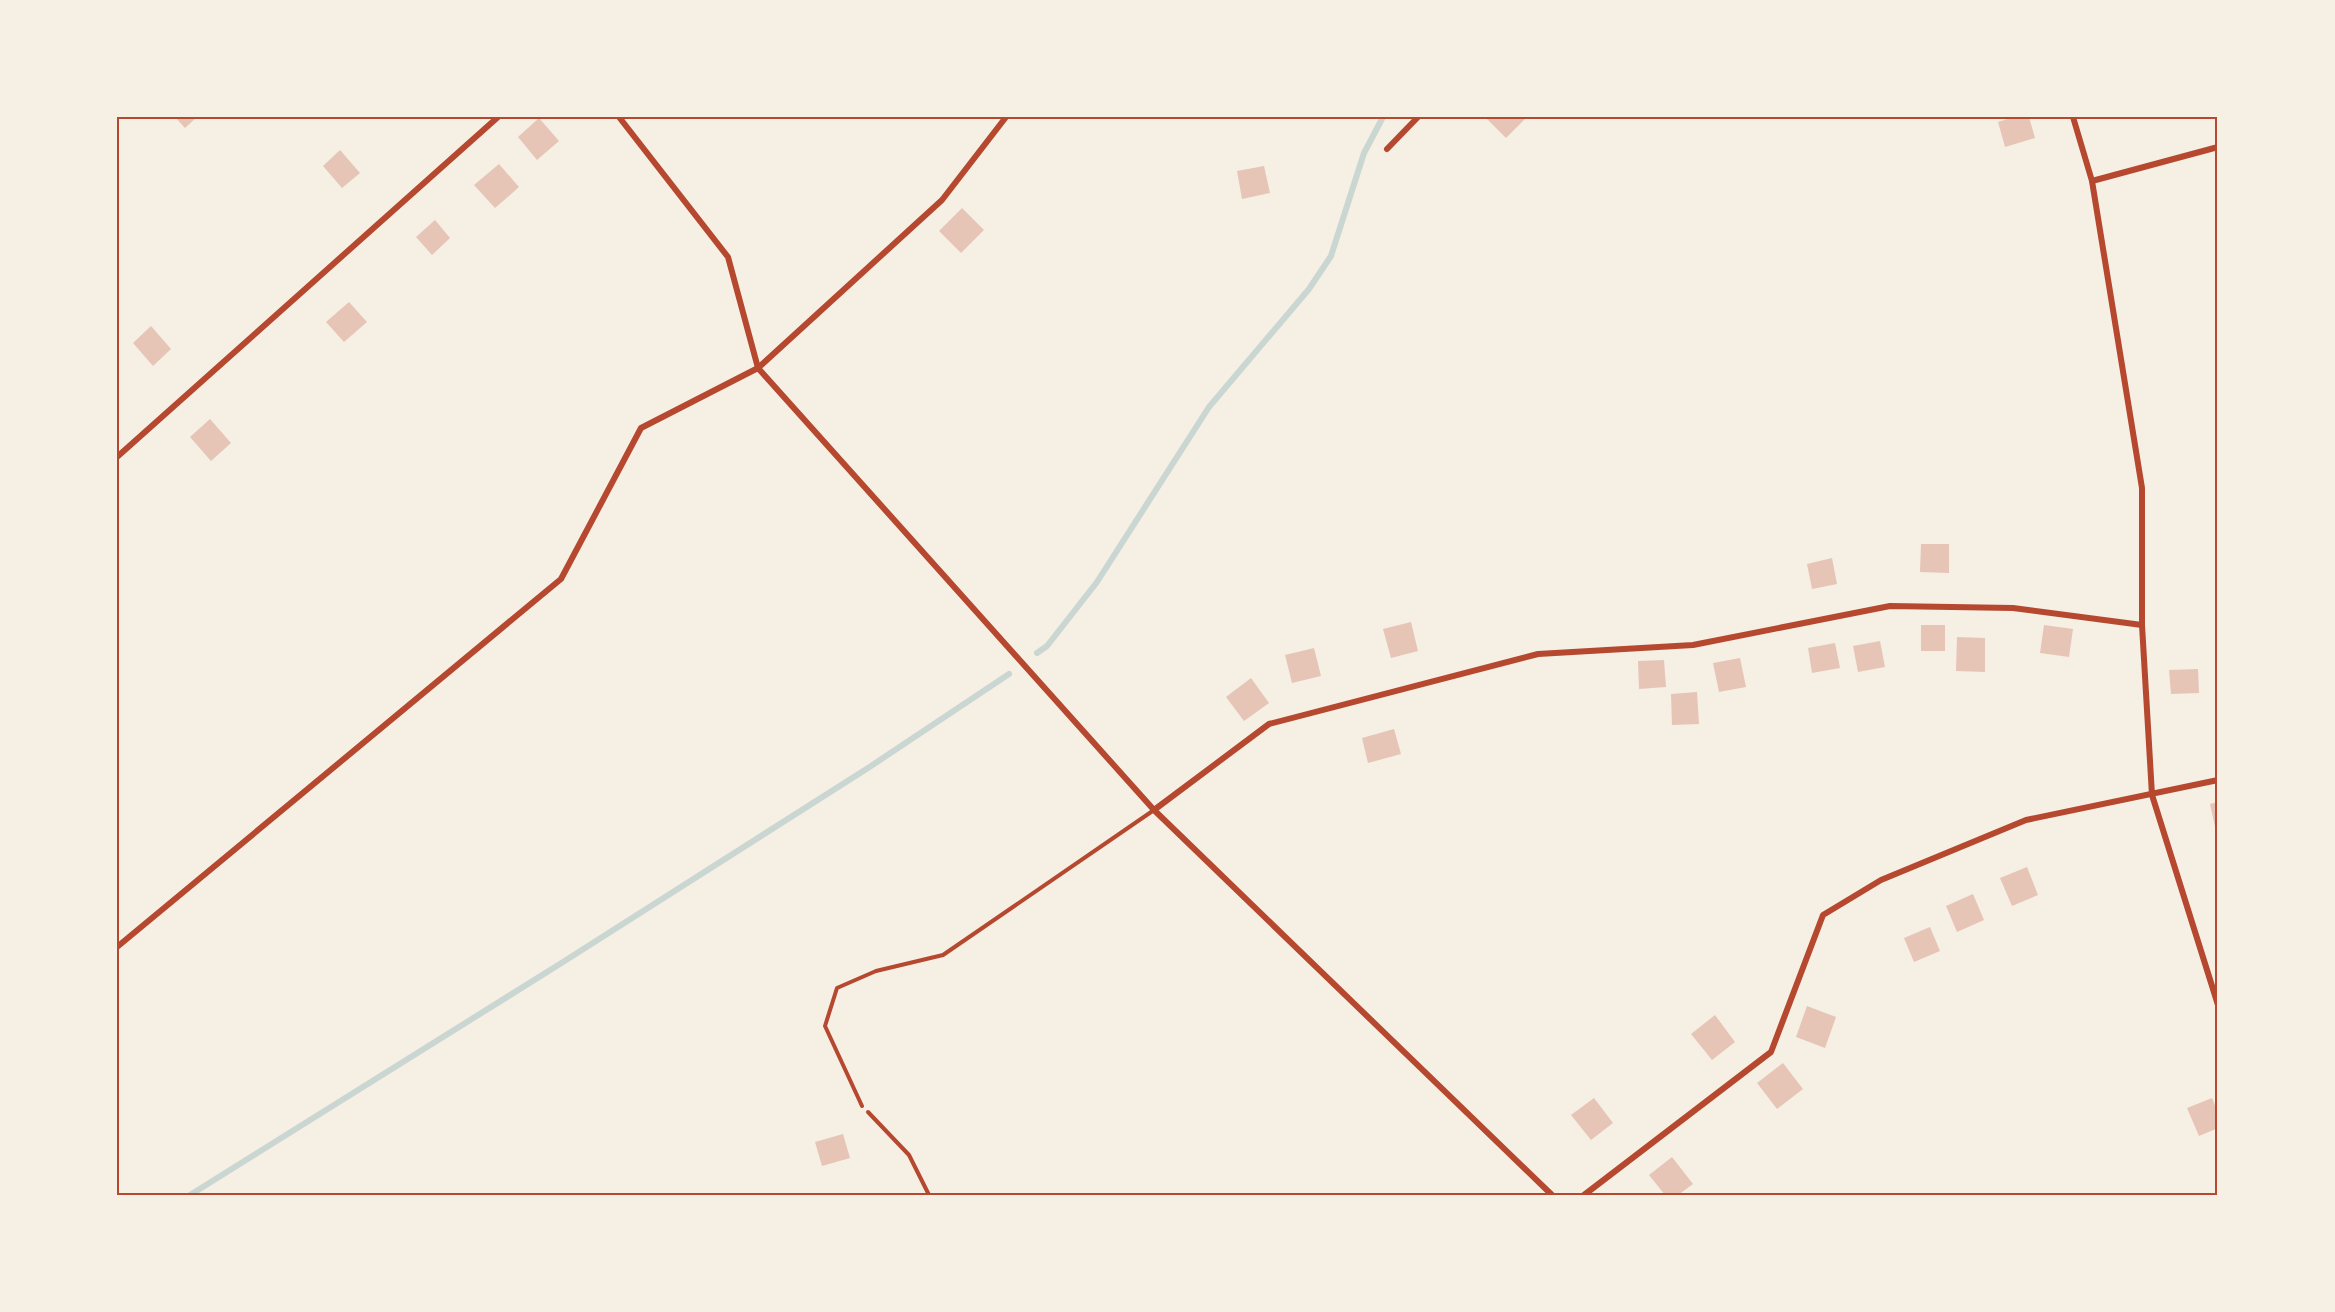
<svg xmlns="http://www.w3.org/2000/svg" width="2335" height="1312" font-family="Inter,sans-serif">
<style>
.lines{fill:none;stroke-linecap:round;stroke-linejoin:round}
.stream{stroke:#c9d6d2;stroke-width:6}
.building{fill:#e6c5b7}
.path{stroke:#b5482f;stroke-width:4}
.service{stroke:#b5482f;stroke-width:4}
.minor{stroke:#b5482f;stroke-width:6}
.neatline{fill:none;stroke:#b5482f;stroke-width:2}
</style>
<rect width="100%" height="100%" fill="#f6efe4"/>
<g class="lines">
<g class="stream">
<polyline points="1037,653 1047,646 1097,582 1209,407 1309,289 1331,256 1364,153 1383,117"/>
<polyline points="190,1195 563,962 868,768 1009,674"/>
</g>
</g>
<g class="building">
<polygon points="175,117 197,117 185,128"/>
<polygon points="1485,117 1527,117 1506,138"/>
<polygon points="2014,117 2029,117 2035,138 2005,147 1998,122"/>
<polygon points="539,118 559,141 537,160 518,137"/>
<polygon points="340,150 360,173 342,188 323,166"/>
<polygon points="499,164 519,187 495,208 474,185"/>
<polygon points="1264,166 1270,193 1242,199 1237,171"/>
<polygon points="962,208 984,230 961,253 939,231"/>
<polygon points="435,220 450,238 432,255 416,237"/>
<polygon points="349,302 367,322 344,342 326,322"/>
<polygon points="151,326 171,349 153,366 133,343"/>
<polygon points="210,419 231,443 211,461 190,437"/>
<polygon points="1921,544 1949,544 1949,573 1920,572"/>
<polygon points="1832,558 1837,584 1812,589 1807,564"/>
<polygon points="1411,622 1418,651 1391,658 1383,629"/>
<rect x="1921" y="625" width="24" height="26"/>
<polygon points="2044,625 2073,629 2069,657 2040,653"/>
<polygon points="1957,637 1985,638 1985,672 1956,671"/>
<polygon points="1880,641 1885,667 1858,672 1853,646"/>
<polygon points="1835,643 1840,668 1812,673 1808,648"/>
<polygon points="1314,648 1321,676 1292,683 1285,655"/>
<polygon points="1740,658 1746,687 1719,692 1713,663"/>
<polygon points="1664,660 1666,687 1639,689 1638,661"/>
<polygon points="2198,669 2199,693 2171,694 2169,670"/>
<polygon points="1251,678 1269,703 1244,721 1226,697"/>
<polygon points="1697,692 1699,724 1672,725 1671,694"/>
<polygon points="1394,729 1401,754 1368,763 1362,738"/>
<polygon points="2218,802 2218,835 2217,836 2210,804"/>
<polygon points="2027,867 2038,895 2012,906 2000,878"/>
<polygon points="1973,894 1984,920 1957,932 1946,906"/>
<polygon points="1930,927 1940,951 1914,962 1904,938"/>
<polygon points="1807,1006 1836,1017 1825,1048 1796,1037"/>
<polygon points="1715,1015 1735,1042 1712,1060 1691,1034"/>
<polygon points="1783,1063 1803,1089 1777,1109 1757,1083"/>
<polygon points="1594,1098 1613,1123 1591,1140 1571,1115"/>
<polygon points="2212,1098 2218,1113 2218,1128 2199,1136 2187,1108"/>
<polygon points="843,1134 850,1158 822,1166 815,1142"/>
<polygon points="1672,1157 1693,1184 1678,1195 1665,1195 1649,1175"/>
</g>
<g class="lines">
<polyline class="path" points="868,1112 909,1155 929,1195"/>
<polyline class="service" points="862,1106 825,1026 837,988 876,971 943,955 1154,810"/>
<g class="minor">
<polyline points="619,117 728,257 758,368 1154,810 1552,1195"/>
<polyline points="2073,117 2092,181 2142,488 2142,625 2152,795 2218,1005"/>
<polyline points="1387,149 1418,117"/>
<polyline points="2092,181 2218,147"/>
<polyline points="117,457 498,117"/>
<polyline points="1154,810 1269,724 1538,654 1693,645 1890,606 2013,608 2142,625"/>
<polyline points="117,947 561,579 641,428 758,368 942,200 1006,117"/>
<polyline points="1584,1195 1771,1052 1823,915 1881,880 2026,820 2218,780"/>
</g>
</g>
<rect width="2335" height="1312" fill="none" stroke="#f6efe4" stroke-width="237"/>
<rect x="118" y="118" width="2098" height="1076" class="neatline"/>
</svg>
